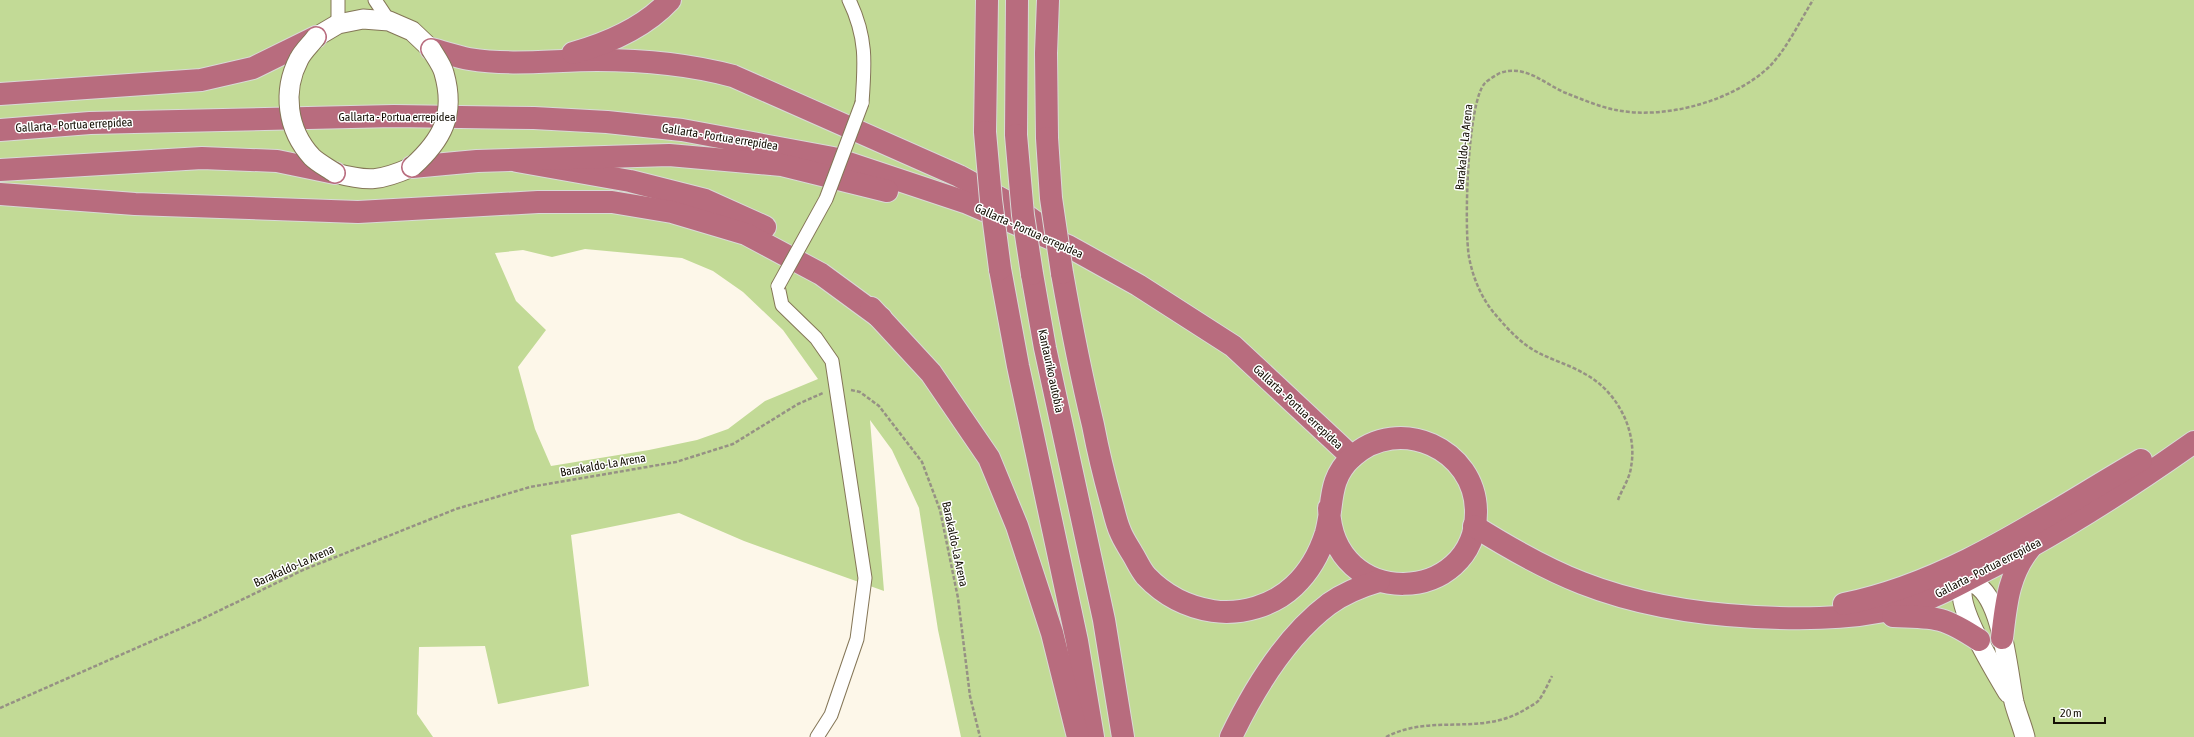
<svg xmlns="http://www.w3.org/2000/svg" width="2194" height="737" font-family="'Asap Condensed',sans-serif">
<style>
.green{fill:#c2da96;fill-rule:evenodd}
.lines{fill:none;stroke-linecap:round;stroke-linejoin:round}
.street-casing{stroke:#847657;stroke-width:15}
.secondary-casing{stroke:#847657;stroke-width:21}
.highway-casing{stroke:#d9d9d7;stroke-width:24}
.path{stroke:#969184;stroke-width:2.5;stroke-dasharray:4 2;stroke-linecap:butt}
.street{stroke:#fff;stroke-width:13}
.secondary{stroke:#fff;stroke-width:19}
.highway{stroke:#b86c7e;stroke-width:22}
.street-bridge-casing{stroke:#847657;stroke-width:15;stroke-linecap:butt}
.secondary-bridge-casing{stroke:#847657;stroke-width:21;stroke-linecap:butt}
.highway-bridge-casing{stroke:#d9d9d7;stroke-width:24;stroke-linecap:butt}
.street-bridge{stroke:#fff;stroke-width:13}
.secondary-bridge{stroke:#fff;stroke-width:19}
.highway-bridge{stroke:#b86c7e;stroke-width:22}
.labels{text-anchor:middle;stroke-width:3;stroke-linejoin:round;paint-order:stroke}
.street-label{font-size:12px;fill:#140f04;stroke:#fff}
</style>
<rect width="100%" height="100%" fill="#fdf7e9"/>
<path class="green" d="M0,0H2194V737H961L938,630L919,508L892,450L870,420L884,591L744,541L679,513L571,535L589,686L498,704L485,646L419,647L417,714L433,737H0ZM585,249L682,258L713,271L743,292L783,330L818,379L765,401L728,429L697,440L649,450L551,466L535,429L518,367L546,330L516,301L495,253L523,250L552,257Z"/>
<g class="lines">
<defs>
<g id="street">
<polyline points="338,0 338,24"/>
<polyline points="375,0 389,21"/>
<path d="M849,0C867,37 865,63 862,103"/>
<polyline points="778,286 782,305 816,338 832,361 865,578 857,639 831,715 817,737"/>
</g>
<g id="secondary">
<polyline points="316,37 338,24 363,19 389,21 412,31 431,49"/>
<path d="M335,173C369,182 380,181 412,167"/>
<path d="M1973,571C1968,578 1963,584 1962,593C1962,617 1995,671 2008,693"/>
<path d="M1955,580C1962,580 1969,581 1975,584C2003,599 2008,674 2014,702C2017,714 2022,725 2025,737"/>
</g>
<g id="highway">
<path d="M431,49C444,52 457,57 469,59C512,66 554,60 597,60C644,60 688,64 733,76L959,176L1009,203L1035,222"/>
<path d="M573,53C609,43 644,28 670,0"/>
<polyline points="0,94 201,80 253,68 316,37"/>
<polyline points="0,130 90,123 394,116 534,118 607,122 682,130 833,158 965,202 1068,246 1138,285 1233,346 1352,457"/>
<polyline points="985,132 987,0"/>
<polyline points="1016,135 1017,0"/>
<polyline points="1047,138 1046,53 1048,0"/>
<polyline points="517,161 630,181 705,200 765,227"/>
<polyline points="412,167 477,161 669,155 782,165 887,191"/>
<polyline points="0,170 202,158 277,161 335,173"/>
<polyline points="0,194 135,204 358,212 538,202 612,202 672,212 746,234 821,274 881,318"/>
<polyline points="1000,269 1018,366 1077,641 1093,737"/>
<path d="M1062,273C1071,324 1081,375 1093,425C1098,451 1104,476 1111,501C1114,511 1116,522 1120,531C1123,539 1128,546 1132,553C1137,561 1140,569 1146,576C1164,595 1187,607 1213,611C1241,615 1273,606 1294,586C1309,572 1320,552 1326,533C1334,504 1327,480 1352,457C1399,414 1476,449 1476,512C1476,605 1332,612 1329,508"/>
<polyline points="1032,274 1045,348 1104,620 1123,737"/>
<polyline points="871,308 931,373 989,458 1017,526 1052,633 1078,737"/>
<path d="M1474,526C1509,548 1544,568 1582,583C1638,605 1696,614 1755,617C1812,620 1867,619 1922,601C1945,593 1968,579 1990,568C2061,532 2129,488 2194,442"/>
<path d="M1844,604C1953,582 2047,514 2141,460"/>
<path d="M1893,616C1935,617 1943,616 1979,640"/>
<path d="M2002,638C2006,605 2008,575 2030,548"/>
<path d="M1231,737C1254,689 1285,637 1329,604C1343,594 1362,586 1379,581"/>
</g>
</defs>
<use href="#street" class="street-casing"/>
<use href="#secondary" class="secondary-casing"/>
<use href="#highway" class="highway-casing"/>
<g class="path">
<polyline points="851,390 860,392 879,406 922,462 940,510 958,598 970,696 980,737"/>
<path d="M1618,500C1622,489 1630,478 1631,467C1638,431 1617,391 1585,374C1570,365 1552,360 1537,352C1520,343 1506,327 1494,313C1481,297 1473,278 1469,257C1464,229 1467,102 1485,83C1488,80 1496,75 1500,73C1526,64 1544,84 1566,93C1581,99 1600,107 1616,110C1665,120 1733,101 1769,67C1786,50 1800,21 1813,0"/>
<polyline points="0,708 200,620 303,570 456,509 530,487 676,462 733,444 798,404 823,393"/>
<path d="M1386,737C1432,713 1481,737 1526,709C1530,706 1536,704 1539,700C1544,693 1548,684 1552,676"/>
</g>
<use href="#street" class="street"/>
<use href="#secondary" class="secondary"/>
<use href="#highway" class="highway"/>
<defs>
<polyline id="street-bridge" points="778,286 826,199 862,103"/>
<g id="secondary-bridge">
<path d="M316,37C311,44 303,51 299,59C282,91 287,130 312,157C318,163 328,168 335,173"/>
<path d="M412,167C442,140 456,115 444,73C442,65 435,56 431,49"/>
</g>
<g id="highway-bridge">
<polyline points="985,132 991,200 1000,269"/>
<polyline points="1016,135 1023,215 1032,274"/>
<polyline points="1047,138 1051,198 1062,273"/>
</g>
</defs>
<use href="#street-bridge" class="street-bridge-casing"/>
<use href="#secondary-bridge" class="secondary-bridge-casing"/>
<use href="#highway-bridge" class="highway-bridge-casing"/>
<use href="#street-bridge" class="street-bridge"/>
<use href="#secondary-bridge" class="secondary-bridge"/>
<use href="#highway-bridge" class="highway-bridge"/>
</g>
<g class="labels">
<g class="street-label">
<text x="397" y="121">Gallarta - Portua errepidea</text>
<text transform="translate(74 125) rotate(-3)" y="4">Gallarta - Portua errepidea</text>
<text transform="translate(720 137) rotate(9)" y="4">Gallarta - Portua errepidea</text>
<text transform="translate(1464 147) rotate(-84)" y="4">Barakaldo-La Arena</text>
<text transform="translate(1029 231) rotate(24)" y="4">Gallarta - Portua errepidea</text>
<text transform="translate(1051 371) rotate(78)" y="4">Kantauriko autobia</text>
<text transform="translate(1298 407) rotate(43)" y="4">Gallarta - Portua errepidea</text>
<text transform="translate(603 465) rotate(-10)" y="4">Barakaldo-La Arena</text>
<text transform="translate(955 544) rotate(78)" y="4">Barakaldo-La Arena</text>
<text transform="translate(294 566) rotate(-24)" y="4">Barakaldo-La Arena</text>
<text transform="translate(1988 568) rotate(-27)" y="4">Gallarta - Portua errepidea</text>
</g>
</g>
<path d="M2054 717v6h51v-6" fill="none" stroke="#140f04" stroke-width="2"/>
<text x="2060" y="717" font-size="12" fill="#140f04" stroke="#ffffff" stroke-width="3" paint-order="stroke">20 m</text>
</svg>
